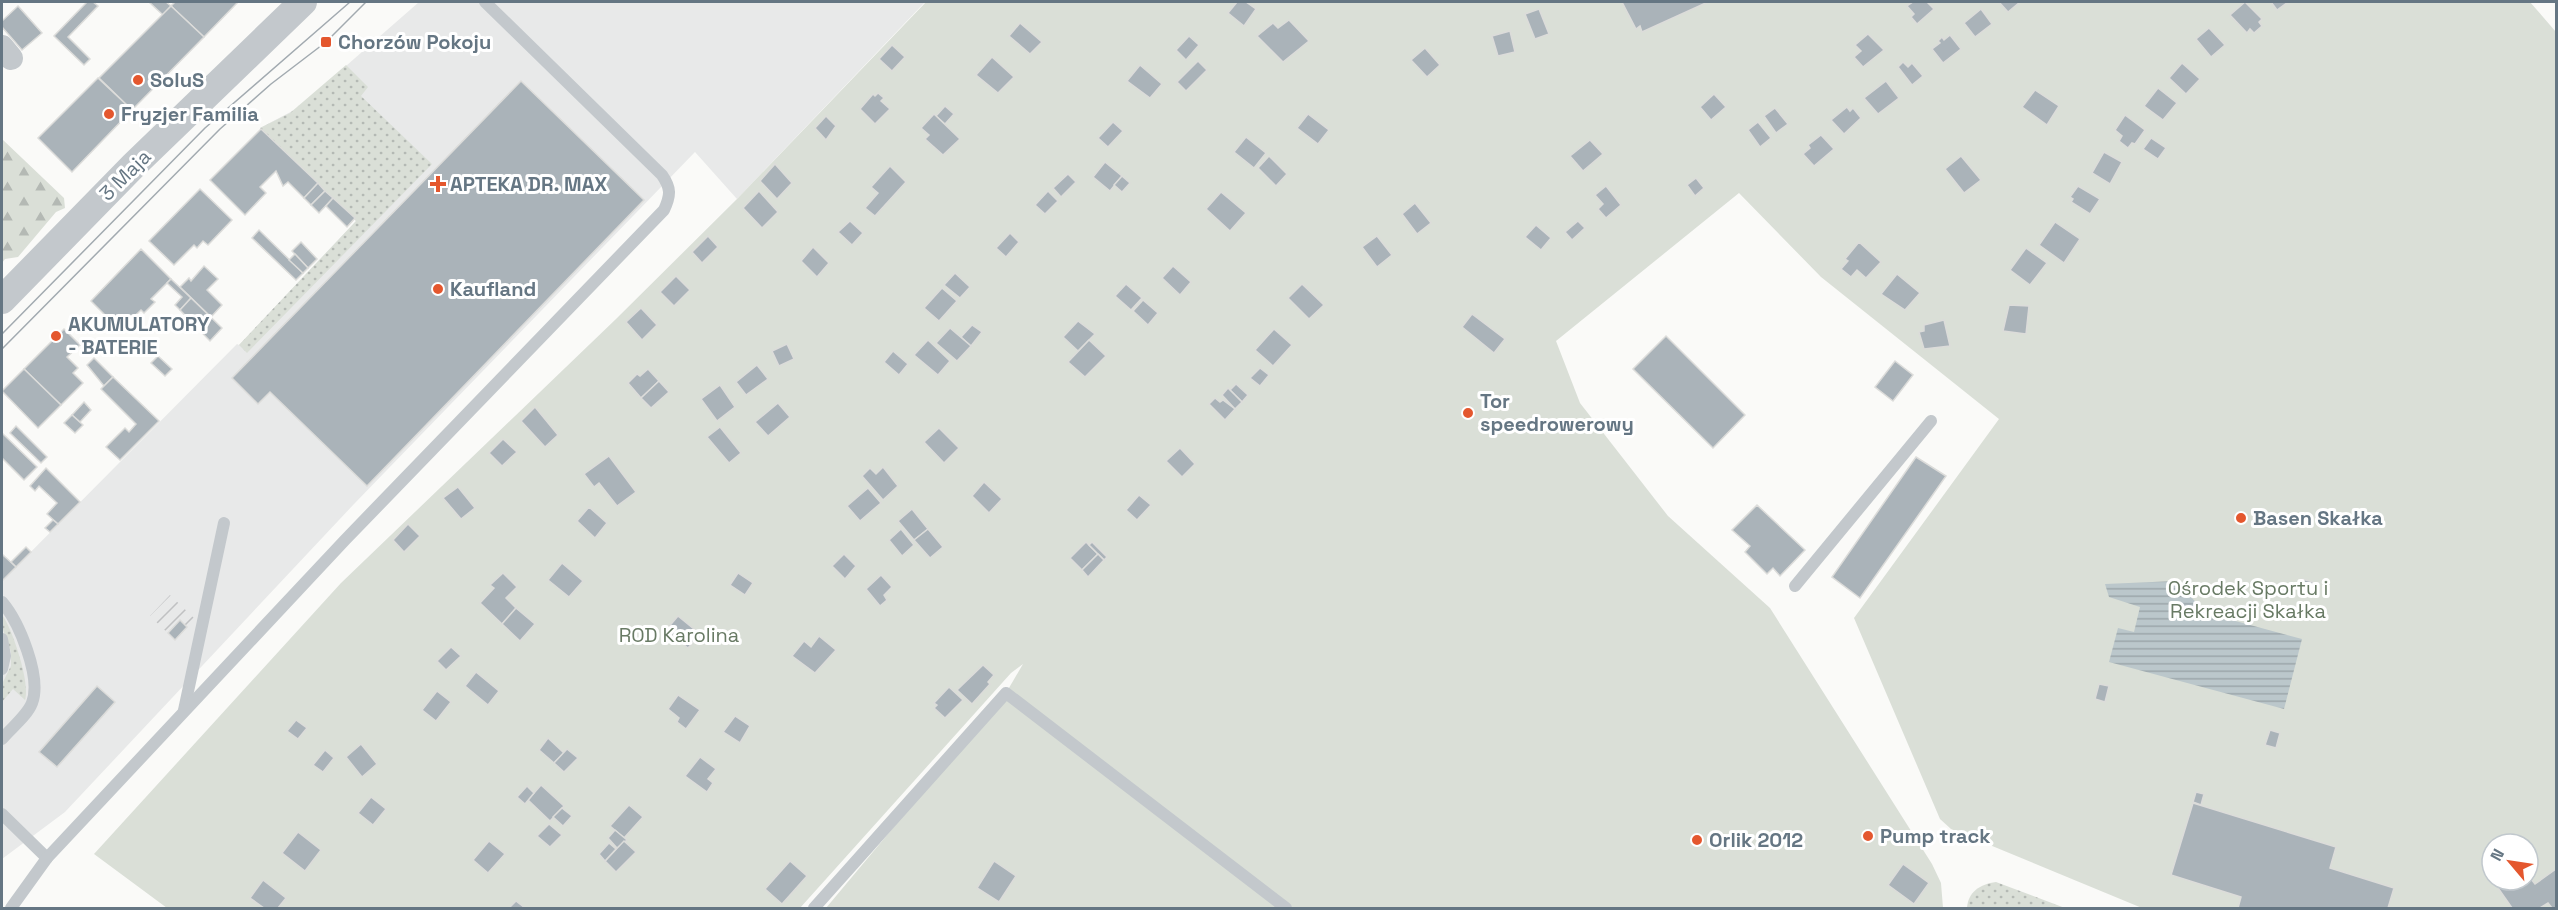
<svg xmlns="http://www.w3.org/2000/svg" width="2558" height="910" font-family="'Space Grotesk',sans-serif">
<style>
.built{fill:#e8e9e9}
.industrial{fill:url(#industrial-furrows)}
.grass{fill:url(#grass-dots)}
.forest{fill:url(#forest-firs)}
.green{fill:#dadfd7;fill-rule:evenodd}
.water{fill:url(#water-rules)}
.building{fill:#aab3b9;stroke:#dcdcda;stroke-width:1.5}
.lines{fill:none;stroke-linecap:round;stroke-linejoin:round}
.service{stroke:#c3c8cc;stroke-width:12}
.minor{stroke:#c3c8cc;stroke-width:24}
.tertiary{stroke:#c3c8cc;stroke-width:28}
.tram{stroke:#a2aab0;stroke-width:1.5}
.poi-dot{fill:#e4572e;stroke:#fff;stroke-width:2}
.labels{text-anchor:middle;stroke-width:6;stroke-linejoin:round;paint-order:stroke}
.poi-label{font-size:20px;font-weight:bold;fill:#657683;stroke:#fff;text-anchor:start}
.street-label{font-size:20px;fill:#657683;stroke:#fff}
.park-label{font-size:20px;fill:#687a64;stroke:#fff}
</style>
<defs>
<pattern id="industrial-furrows" width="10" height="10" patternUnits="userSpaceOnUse" patternTransform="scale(1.5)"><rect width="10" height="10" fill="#e8e9e9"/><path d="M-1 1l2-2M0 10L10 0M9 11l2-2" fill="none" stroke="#c0c1c2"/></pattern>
<pattern id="grass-dots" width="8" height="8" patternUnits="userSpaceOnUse" patternTransform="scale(1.5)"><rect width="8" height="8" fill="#dadfd7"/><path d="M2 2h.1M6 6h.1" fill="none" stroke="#b4b9b4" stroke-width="1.8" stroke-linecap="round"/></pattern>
<pattern id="forest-firs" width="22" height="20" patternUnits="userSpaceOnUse" patternTransform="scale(1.5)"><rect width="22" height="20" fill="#dadfd7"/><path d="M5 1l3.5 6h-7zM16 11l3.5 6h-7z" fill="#b4b9b4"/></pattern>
<pattern id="water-rules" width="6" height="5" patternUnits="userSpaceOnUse" patternTransform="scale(1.5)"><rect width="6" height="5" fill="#bbc7cb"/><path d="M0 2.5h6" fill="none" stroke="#9ca6aa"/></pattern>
</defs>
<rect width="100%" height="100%" fill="#fafaf8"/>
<polygon class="built" points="419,2 925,2 737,199 695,152 354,504 65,812 2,859 2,581 237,344 239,345 356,221 260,128 298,108"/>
<polygon class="industrial" points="170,595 195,619 175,640 150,616"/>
<g class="grass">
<polygon points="346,65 368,87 361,96 432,164 247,353 239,345 356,221 260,128 290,113"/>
<path d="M2,615C12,627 31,685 25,700L13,689L2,702V684L11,666V652L2,627Z"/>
<path d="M1996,882L2065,908H1967C1968,892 1980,884 1996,882Z"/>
</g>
<polygon class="forest" points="2,139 64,198 65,208 56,212 18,257 5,259 2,263"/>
<path class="green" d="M926,2H2530L2556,32V908H2142L1951,829L1940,819L1854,618L1999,419L1821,277L1739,193L1556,341L1580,403L1668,516L1770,608L1932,864L1941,883L1943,908H826L1006,693L1023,664L1011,673L800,908H167L94,854L341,583L616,319L737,199ZM2492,844H2528V880H2492Z"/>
<polygon class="water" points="2176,581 2206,613 2302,639 2284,709 2109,662 2118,628 2134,632 2140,607 2109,597 2105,584"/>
<g class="building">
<polygon points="87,2 93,2 98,6 68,37 90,59 84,65 54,36"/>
<polygon points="149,2 166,2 171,6 163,15"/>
<polygon points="175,2 238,2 204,37 171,6"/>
<polygon points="1237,2 1246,2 1256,9 1244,26 1228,13"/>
<polygon points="1622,2 1708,2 1642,32 1640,26 1636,29"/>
<polygon points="1913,2 1927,2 1934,9 1917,24 1911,17 1914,14 1907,6"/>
<polygon points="1999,2 2020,2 2008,12"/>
<polygon points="2245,2 2262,19 2259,22 2262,26 2254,33 2250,29 2247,33 2230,15"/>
<polygon points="2271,2 2288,2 2277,10"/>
<polygon points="18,6 42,33 22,50 2,27 2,21"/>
<polygon points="171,6 204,37 132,110 99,78"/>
<polygon points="1539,9 1549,34 1535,39 1525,14"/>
<polygon points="1981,9 1992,24 1975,37 1964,23"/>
<polygon points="1289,20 1309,41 1283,62 1257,36 1273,23 1278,28"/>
<polygon points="1020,23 1042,42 1030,54 1009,36"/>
<polygon points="2209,28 2225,45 2211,57 2196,39"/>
<polygon points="1510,31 1515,52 1498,56 1492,36"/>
<polygon points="1868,34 1884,50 1863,67 1854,57 1861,51 1855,45"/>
<polygon points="1950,35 1961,49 1943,63 1932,49 1940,43 1938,41 1942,37 1944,40"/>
<polygon points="1189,36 1199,45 1186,60 1176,50"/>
<polygon points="892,45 905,57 892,71 879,59"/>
<polygon points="1425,48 1440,65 1427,77 1411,60"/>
<polygon points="992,57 1014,77 998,93 976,75"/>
<polygon points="1198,61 1207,70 1186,91 1177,82"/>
<polygon points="1903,62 1908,67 1912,63 1923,76 1912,85 1898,67"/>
<polygon points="2182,63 2200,79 2186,94 2169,78"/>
<polygon points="1140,65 1162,84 1150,98 1127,81"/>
<polygon points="98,78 132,110 72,172 38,138"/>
<polygon points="521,81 644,200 367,486 270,392 258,404 232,378"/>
<polygon points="1886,81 1899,98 1878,114 1864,98"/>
<polygon points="2158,88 2177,103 2163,120 2144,106"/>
<polygon points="2035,90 2059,106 2047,125 2022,107"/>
<polygon points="878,93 884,98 881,101 890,109 875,124 860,109 873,94 875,96"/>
<polygon points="1714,94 1726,107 1711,120 1700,107"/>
<polygon points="945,106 954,114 945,124 936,116"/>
<polygon points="1847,107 1850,111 1853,108 1861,118 1844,134 1831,120"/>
<polygon points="1775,108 1788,124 1776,133 1764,116"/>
<polygon points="934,114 960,139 943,155 925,139 929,135 921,128"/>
<polygon points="1308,114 1329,130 1318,144 1297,128"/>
<polygon points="2125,115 2145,130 2135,144 2132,143 2128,148 2119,141 2122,136 2115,130"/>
<polygon points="826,116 836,126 826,140 815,128"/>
<polygon points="1113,122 1123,131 1108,147 1098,138"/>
<polygon points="1758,122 1771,138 1760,147 1748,130"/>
<polygon points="261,129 318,183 304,198 288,182 283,186 276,171 260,187 266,193 245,215 210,180"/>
<polygon points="1821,135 1834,149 1814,166 1803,154 1810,148 1808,145"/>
<polygon points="1246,137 1266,153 1254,168 1234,152"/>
<polygon points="2151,138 2166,148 2158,159 2143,149"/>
<polygon points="1590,140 1603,154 1583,171 1570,156"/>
<polygon points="2104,152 2122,162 2110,184 2092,173"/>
<polygon points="1269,156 1287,174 1276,186 1258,168"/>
<polygon points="1961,156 1981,180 1964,193 1945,169"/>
<polygon points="1105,162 1122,176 1110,191 1093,177"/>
<polygon points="775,164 792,183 777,199 760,181"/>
<polygon points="890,166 906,182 875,216 865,208 878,193 871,187"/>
<polygon points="1068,174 1076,182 1061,197 1053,188"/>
<polygon points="1122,176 1130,183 1122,192 1114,185"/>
<polygon points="1696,178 1704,188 1695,196 1687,185"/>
<polygon points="318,183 325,191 311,205 304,198"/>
<polygon points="1606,186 1621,205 1606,218 1598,209 1603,204 1595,195"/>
<polygon points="2078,186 2100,199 2090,214 2071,202 2073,199 2070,197"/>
<polygon points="200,189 232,220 208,245 203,241 197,248 194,245 174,265 149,241"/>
<polygon points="325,191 333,198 319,213 311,205"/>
<polygon points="759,191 778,212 762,228 743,208"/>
<polygon points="1048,191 1058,201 1045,214 1035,205"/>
<polygon points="1221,192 1246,213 1230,231 1206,209"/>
<polygon points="333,198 355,218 347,227 326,206"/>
<polygon points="1415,203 1431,223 1417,234 1402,214"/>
<polygon points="850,221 863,233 852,245 838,232"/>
<polygon points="1578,221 1585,228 1572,240 1565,232"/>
<polygon points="2055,222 2080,239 2064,263 2039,245"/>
<polygon points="1536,225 1551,238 1541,250 1525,237"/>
<polygon points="259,230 303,273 296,280 252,238"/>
<polygon points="1010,233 1019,242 1006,257 996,248"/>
<polygon points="708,236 718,247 702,263 692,252"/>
<polygon points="1377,236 1392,255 1377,267 1362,247"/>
<polygon points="301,242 317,259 308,268 292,251"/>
<polygon points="1859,242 1881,262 1866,278 1857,270 1851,277 1841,269 1848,261 1845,259"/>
<polygon points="813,247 829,263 817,277 801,261"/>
<polygon points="2026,248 2047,263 2030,285 2010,270"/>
<polygon points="141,249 171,279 151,299 155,302 144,313 141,310 120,330 91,301"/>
<polygon points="295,254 308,268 303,273 289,260"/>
<polygon points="204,266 218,279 207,290 222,305 211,317 180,287 189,278 191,281"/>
<polygon points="1173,266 1191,282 1180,295 1162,278"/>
<polygon points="955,273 970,287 960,298 944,285"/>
<polygon points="1897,274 1920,293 1905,310 1881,294"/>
<polygon points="676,276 690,290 674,306 660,292"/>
<polygon points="171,279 191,298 180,310 175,305 182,297 167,283"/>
<polygon points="1126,284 1142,298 1131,310 1115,296"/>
<polygon points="1302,284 1324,305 1309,319 1288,298"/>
<polygon points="942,288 957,301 939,321 924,308"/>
<polygon points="191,298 222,328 210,341 180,310"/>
<polygon points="1143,300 1158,313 1148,325 1133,311"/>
<polygon points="2009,305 2029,306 2026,334 2003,331"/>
<polygon points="641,308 657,325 642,340 626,322"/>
<polygon points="1472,314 1505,339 1494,353 1462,327"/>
<polygon points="1944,320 1950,346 1924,349 1919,332 1924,331 1924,325"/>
<polygon points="1078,321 1095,334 1078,351 1063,337"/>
<polygon points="972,325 982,332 971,346 961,337"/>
<polygon points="950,328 971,346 957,361 936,343"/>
<polygon points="64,329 80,345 67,357 78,368 73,373 83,383 61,405 24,369"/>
<polygon points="1274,329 1292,345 1273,366 1255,350"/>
<polygon points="1666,336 1745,415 1713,448 1633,369"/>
<polygon points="928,340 950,361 938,375 914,355"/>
<polygon points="1089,340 1106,356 1085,377 1068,362"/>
<polygon points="787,344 794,359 779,366 772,351"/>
<polygon points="893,351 908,364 899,375 884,362"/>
<polygon points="158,356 172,369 165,376 151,363"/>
<polygon points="94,358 113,377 104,386 87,365"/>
<polygon points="1895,361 1913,375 1893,401 1875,387"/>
<polygon points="757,365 768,379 746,395 736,382"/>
<polygon points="1260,368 1269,375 1260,386 1250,378"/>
<polygon points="24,369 61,405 38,428 2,391"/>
<polygon points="648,369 659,381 641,398 628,383 637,374 640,376"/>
<polygon points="113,377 159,421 120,460 106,447 125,428 129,432 136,424 101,389"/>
<polygon points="659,381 669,392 651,408 641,398"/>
<polygon points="1236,384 1248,395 1242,402 1230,390"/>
<polygon points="720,385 735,407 717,421 701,399"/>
<polygon points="1228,388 1242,402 1235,409 1222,395"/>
<polygon points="1215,398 1220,402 1223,400 1235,409 1225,420 1209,404"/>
<polygon points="84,402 91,410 80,422 72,415"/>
<polygon points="778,403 790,417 768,436 755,422"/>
<polygon points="535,407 558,435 545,447 521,421"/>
<polygon points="72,415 83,425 75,433 64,423"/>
<polygon points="16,426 47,457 41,463 10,433"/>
<polygon points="720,427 741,453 729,463 707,437"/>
<polygon points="939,428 959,448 944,463 924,442"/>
<polygon points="2,433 37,467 24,480 3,459 2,461"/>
<polygon points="503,439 517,452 502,466 489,453"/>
<polygon points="1180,448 1195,464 1182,477 1166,461"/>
<polygon points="609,456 636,492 617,506 599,483 594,487 584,474"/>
<polygon points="1916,457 1946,476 1860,598 1832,577"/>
<polygon points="883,467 898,486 883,500 862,476 870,468 876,474"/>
<polygon points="46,468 80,502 58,524 47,514 57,503 39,486 35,491 30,486"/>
<polygon points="984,482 1002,499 989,513 972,496"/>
<polygon points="458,487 475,508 461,519 443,498"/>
<polygon points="868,488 881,503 860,521 847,506"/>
<polygon points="1139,495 1151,505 1137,520 1126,510"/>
<polygon points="1757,505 1805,550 1780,576 1773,568 1767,574 1745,552 1750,546 1732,530"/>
<polygon points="589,507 607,523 595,538 577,521"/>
<polygon points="912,509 928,529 914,540 898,521"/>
<polygon points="53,520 58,524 50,532 45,528"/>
<polygon points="408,524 420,536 404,552 393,540"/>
<polygon points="901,529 914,545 902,556 889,540"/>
<polygon points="928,529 943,547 930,558 914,540"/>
<polygon points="1086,542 1098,554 1082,570 1070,558"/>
<polygon points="1092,542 1107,557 1104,560 1089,545"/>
<polygon points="26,547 31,552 16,567 11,562"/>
<polygon points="844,554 856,566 845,579 832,566"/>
<polygon points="1098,554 1104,560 1088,577 1082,570"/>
<polygon points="3,555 16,567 2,581 2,557"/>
<polygon points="562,563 583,581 569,597 548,580"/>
<polygon points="503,573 517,587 506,598 516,608 502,624 480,603 494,588 490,585"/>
<polygon points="738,573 753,583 745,595 730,585"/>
<polygon points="881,575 892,587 884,595 887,600 880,606 866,589"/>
<polygon points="2302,579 2313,582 2311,592 2299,590"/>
<polygon points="516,608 535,624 520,641 502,624"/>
<polygon points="678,616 700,634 688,648 666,630"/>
<polygon points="180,620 187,627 175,640 168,633"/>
<polygon points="819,636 836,650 815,673 792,656 804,641 811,647"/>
<polygon points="451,647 461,656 446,670 437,661"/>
<polygon points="983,665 994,675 988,682 990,684 972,704 957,690"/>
<polygon points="476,672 499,691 488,705 465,686"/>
<polygon points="2099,684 2109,686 2105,702 2095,699"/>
<polygon points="97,686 115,702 57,767 39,752"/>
<polygon points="949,687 963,700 945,718 934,708 937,705 934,703"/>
<polygon points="437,691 451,702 436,721 422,710"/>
<polygon points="678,695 700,710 686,729 677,722 679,718 668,709"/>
<polygon points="735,716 750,726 740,743 723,732"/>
<polygon points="296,720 307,728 298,739 287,731"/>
<polygon points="2270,730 2280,733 2276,748 2265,745"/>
<polygon points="548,738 564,753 554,763 539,750"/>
<polygon points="361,744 377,764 362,777 346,757"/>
<polygon points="567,749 578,758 564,772 554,763"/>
<polygon points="325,750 334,758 323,772 313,765"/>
<polygon points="700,757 716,769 708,779 713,783 707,792 685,776"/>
<polygon points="541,785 564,806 550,821 528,800"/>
<polygon points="527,786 534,793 525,804 517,797"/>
<polygon points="2196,792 2204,794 2201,805 2193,802"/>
<polygon points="371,797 386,809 373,825 358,813"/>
<polygon points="2193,803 2336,847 2330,868 2394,888 2388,908 2238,908 2241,897 2171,875"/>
<polygon points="629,805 643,817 624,838 610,826"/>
<polygon points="562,808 572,816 563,826 553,817"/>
<polygon points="549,824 562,835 550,847 537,836"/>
<polygon points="615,830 627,840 617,848 608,838"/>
<polygon points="298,832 321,850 305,871 282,853"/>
<polygon points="489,841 505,854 488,873 473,860"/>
<polygon points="624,841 636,852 616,872 605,861"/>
<polygon points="609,843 616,849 605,861 599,854"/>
<polygon points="790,861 807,876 782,904 765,889"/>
<polygon points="994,861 1016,876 999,902 977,888"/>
<polygon points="1903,864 1929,883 1914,904 1888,885"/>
<polygon points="2556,869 2556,908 2552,908 2548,903 2540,908 2512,908 2496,885 2502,880 2528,880 2528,875 2535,884"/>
<polygon points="263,880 286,898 278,908 264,908 250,898"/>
<polygon points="516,901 525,908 509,908"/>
</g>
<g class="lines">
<g class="service">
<polyline points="1795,586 1931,421"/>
<path d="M2,602C19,622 42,677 32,703C27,716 11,728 2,739"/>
<polyline points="2,639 5,656 2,669"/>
<polyline points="184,710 224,523"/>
<polyline points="2,814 47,858"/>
<path d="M11,908L47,858L345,540L664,210C671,195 671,188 662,175L485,2"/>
<polyline points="814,908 1006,693 1286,908"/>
</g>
<polyline class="minor" points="2,47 11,58"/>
<polyline class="tertiary" points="2,300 134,165 303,2"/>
<g class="tram">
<polyline points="2,334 205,128 350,2"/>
<polyline points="2,349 220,129 271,84 326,42 366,2"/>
</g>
</g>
<g class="poi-dot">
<rect x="320" y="36" width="12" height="12" rx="3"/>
<circle cx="138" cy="80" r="6"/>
<circle cx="109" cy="114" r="6"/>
<path d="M435 175h6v6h6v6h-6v6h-6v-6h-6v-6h6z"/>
<circle cx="438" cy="289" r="6"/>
<circle cx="56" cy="336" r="6"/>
<circle cx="1468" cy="413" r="6"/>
<circle cx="2241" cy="518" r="6"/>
<circle cx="1868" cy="836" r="6"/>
<circle cx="1697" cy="840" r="6"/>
</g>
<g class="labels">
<g class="poi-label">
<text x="338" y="49">Chorzów Pokoju</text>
<text x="150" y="87">SoluS</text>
<text x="121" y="121">Fryzjer Familia</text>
<text x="450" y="191">APTEKA DR. MAX</text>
<text x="450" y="296">Kaufland</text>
<text x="68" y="331">AKUMULATORY<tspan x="68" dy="23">- BATERIE</tspan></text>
<text x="1480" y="408">Tor<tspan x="1480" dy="23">speedrowerowy</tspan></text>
<text x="2253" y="525">Basen Skałka</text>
<text x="1880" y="843">Pump track</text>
<text x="1709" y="847">Orlik 2012</text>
</g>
<g class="street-label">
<text transform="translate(125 175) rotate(-45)" y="7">3 Maja</text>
</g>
<g class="park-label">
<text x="2248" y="595">Ośrodek Sportu i<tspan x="2248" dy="23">Rekreacji Skałka</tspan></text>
<text x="679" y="642">ROD Karolina</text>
</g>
</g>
<rect width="2558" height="910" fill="none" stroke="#657683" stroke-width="6"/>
<g transform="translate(2510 862) rotate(299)"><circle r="28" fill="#ffffff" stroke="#c1c8cd" stroke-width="1.5"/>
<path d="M0-4.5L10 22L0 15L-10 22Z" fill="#e4572e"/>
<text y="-9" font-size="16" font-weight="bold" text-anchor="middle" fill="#657683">N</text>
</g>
</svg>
